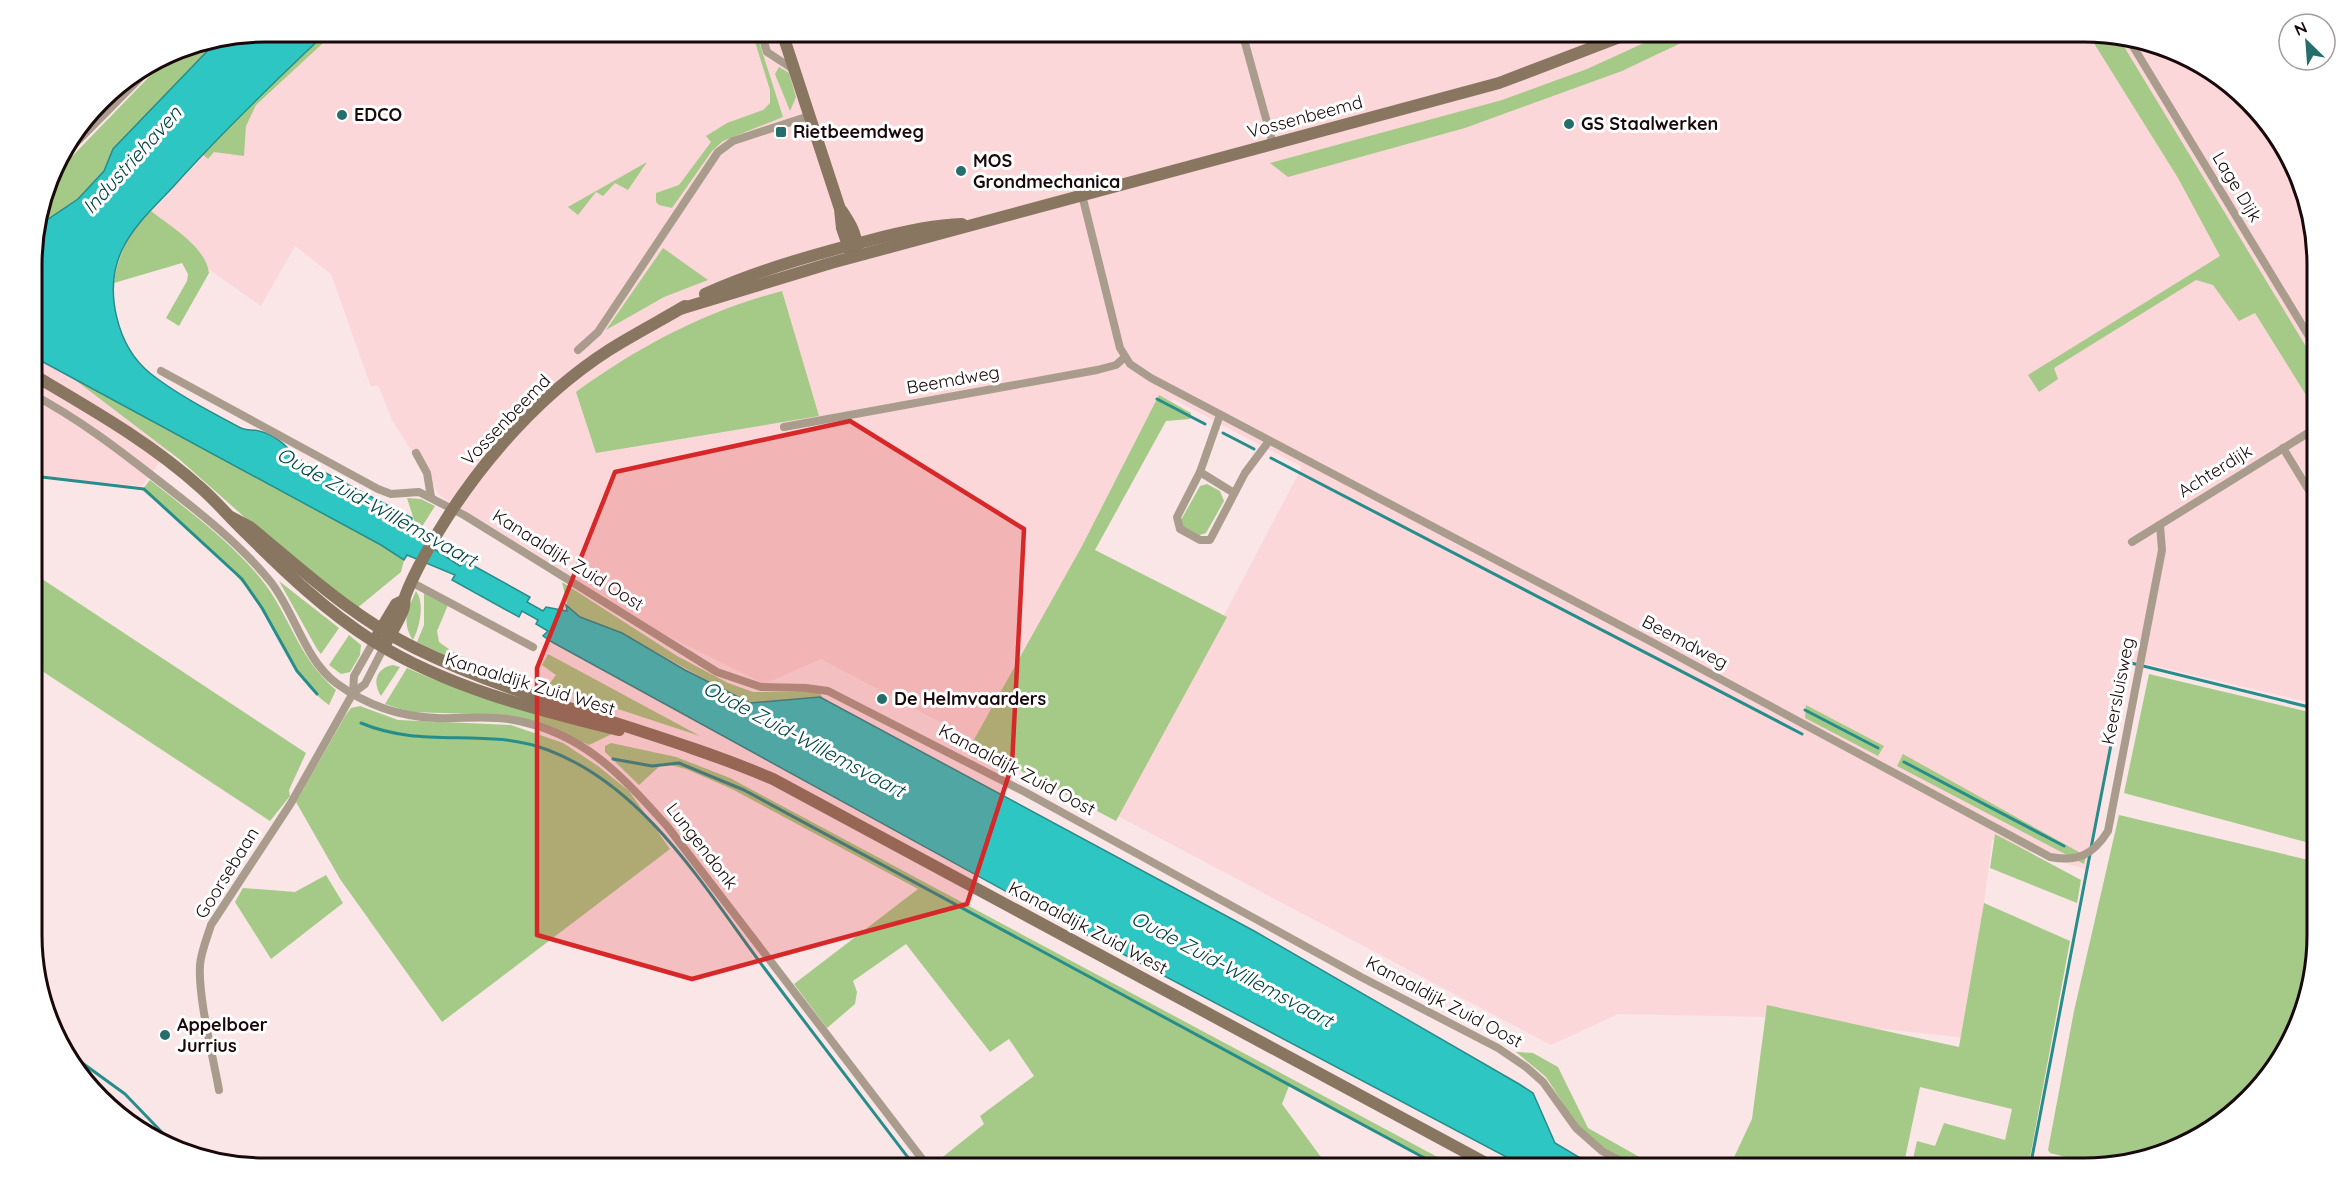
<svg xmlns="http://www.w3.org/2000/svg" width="2349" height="1200" font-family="Quicksand,sans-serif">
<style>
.built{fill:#fbd7da;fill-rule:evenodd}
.green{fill:#a5ca87}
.water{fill:#2dc6c2;stroke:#278d8b;stroke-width:1.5}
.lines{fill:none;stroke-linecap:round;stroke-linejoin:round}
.stream{stroke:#278d8b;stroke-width:3}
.street{stroke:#a99c8d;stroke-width:8}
.secondary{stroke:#887660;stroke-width:12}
.marked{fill:#d62828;fill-opacity:0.2;stroke:#d62828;stroke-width:4.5;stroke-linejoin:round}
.poi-dot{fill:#246e6c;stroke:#fff;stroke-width:2}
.labels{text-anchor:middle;stroke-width:6;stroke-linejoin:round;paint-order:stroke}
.poi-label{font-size:18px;font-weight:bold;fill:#19090b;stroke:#fff;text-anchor:start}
.street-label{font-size:18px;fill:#19090b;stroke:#fff}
.water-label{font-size:20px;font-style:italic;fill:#044745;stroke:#fff}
.rim{fill:none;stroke:#19090b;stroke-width:3}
</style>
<rect width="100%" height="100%" fill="#fae5e7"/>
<g class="built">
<path d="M299,32H2084L2187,56L2238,90L2278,135L2316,235L2317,704L2130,660L2087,870L1992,840L1967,1038L1771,1017L1618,1014L1551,1045L821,659L764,684L628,616L528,549L440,496L392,420L378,385L371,387L331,274L295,246L261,306L128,213ZM1173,399L1302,467L1222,619L1087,553Z"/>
<polygon points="32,334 191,419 142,486 33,476"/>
</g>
<g class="green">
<polygon points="327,32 335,32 256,105 246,126 244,156 214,152 208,159 202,154 259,96"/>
<polygon points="752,32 756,32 783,117 723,141 712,151 672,208 659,205 656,202 656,193 679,185 711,142 706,136 727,123 763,110 770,103 770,90"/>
<polygon points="1668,32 1704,32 1622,71 1465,128 1288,177 1270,163 1502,100 1587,69"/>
<polygon points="2087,32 2120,40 2316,363 2316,411 2255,313 2239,321 2213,285 2196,280 2054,368 2058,379 2039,392 2028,375 2220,256 2178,178"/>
<polygon points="217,41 113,149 105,171 78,199 38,226 52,177 175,50"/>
<polygon points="779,67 789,73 796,97 790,111 775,74"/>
<polygon points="647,162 628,190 615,183 603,196 596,192 578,215 568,207"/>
<path d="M151,211C170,226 206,247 209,273L179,326L166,318L187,281L188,274L182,263L114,283C118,253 130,232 151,211Z"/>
<polygon points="663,248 708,280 664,297 606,330"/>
<path d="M782,291L819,416L596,453L576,392C639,346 706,311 782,291Z"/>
<polygon points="66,373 381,545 404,560 401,572 356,609 304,570 179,459"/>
<polygon points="1159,395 1191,413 1190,419 1166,421 1095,550 1227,617 1116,821 971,745 1082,546"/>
<path d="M150,480C189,511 239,548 268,588C293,625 300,659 336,690L329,705C291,679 279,631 253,596C223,556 180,522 142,490Z"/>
<polygon points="1207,484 1220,491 1224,501 1206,533 1197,536 1183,529 1181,520 1200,486"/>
<polygon points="407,498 421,499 435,506 418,533 411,528 414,520"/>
<polygon points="33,573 306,753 289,790 290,796 270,821 33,665"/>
<polygon points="279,581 339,628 321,654 317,649"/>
<polygon points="562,582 677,656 728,683 753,692 819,692 824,700 986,787 969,820 820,697 750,703 740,699 622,633 580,617 568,608"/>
<path d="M416,591C425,603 420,627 413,640C401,622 408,609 416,591Z"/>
<polygon points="424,593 448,605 437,631 439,642 453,652 480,665 448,657 417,642 424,625"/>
<polygon points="349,635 361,645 360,655 350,672 341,674 329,665"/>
<polygon points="548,654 700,736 548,686 556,675 542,665"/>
<path d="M393,665L400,667L381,696C372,682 376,668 393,665Z"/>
<path d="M407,668C473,698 545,714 614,733L589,745L560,732L471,714L410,712L385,704Z"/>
<polygon points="2149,674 2317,714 2317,845 2124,793"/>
<polygon points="1806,705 1884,746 1878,756 1805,718"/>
<polygon points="360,706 398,720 511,725 563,743 598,766 629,791 670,849 442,1022 340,879 296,802 345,716 351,708"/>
<polygon points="611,743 676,757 730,778 1458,1168 1441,1168 1289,1086 1282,1104 1329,1168 937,1168 934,1164 984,1124 980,1116 1034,1076 1009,1039 990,1052 906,944 853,981 857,992 855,1004 827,1028 794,984 918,889 732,789 686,769 663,763 639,785 605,752 605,746"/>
<polygon points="1903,754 2086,856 2084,864 1897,766"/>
<polygon points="2119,815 2317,862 2317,935 2293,1038 2259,1089 2213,1129 2159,1156 2104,1167 2050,1153 2048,1150 2074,1011"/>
<polygon points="1995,834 2081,880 2077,903 1990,868"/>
<polygon points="326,875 343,903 271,959 235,902 243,888 295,892"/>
<polygon points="1984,903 2070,941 2028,1168 1911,1168 1917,1141 1935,1146 1944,1123 2005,1140 2012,1109 1920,1087 1903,1168 1729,1168 1752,1119 1767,1005 1959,1047"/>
<polygon points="1516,1052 1533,1053 1558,1067 1588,1128 1659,1168 1639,1168 1584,1136 1546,1077"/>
</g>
<path class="water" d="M265,32H327C274,82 222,132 173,187C155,206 133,226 122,250C103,290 117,347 151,374C178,395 211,412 241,428C247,431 253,429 259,431C273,434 287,445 295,457L412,518L411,528L418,533L416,537L460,566L465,561L530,597L527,602L543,611L546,607L567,611L566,605L580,617L622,633L685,670L750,703L820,697L1256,932L1519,1084L1533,1093L1555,1143L1597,1168H1527L1038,909L552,642L543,636L548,631L536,624L538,620L522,611L519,617L452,580L455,575L407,555L404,560L381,545L32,356V250L38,226L78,199L104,171L113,149L217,41Z"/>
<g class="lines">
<g class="stream">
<polyline points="1157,399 1205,424"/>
<polyline points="1223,433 1254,449"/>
<polyline points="1271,458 1802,734"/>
<polyline points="33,476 144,489 242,579 262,608 297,671 317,694"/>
<polyline points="1805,710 1878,748"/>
<path d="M361,723C425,750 484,726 548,750C646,787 705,889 765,969C815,1036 866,1102 916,1168"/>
<polyline points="613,759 652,766 679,763 744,790 1443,1168"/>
<polyline points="1904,762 2064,846"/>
<polyline points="2091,848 2127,662 2317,709"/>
<polyline points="63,1049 125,1094 177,1148"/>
<polyline points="2030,1168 2090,854"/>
</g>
<g class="street">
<polyline points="761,32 767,52 793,69"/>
<polyline points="1242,32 1273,144"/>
<polyline points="2131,43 2316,348"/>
<polyline points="55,164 157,61"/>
<path d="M1082,195L1120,348L1130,364L1151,378L1648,640L2050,857C2078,862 2093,855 2108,831L2162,550L2160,525"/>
<polyline points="578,350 598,332 718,152 733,141 809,116"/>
<polyline points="161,371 378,489 391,494 419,492 464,515 717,672 761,687 806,688 828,691 1025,792 1361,977 1498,1048 1526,1067 1543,1082 1576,1128 1602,1151 1634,1168"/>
<path d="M32,394C79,419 118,449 159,481C198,511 239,543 270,581C295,612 304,659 336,683C366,705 401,717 437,718C463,719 489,715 514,720C584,733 622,776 667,826L929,1168"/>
<polyline points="1220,415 1200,472 1177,517 1180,529 1200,540 1210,540 1245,473 1269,441"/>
<polyline points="784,427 1097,370 1116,365 1125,357"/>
<polyline points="2283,448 2316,502"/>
<polyline points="416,453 427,473 431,497"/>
<polyline points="1200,472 1234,493"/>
<polyline points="2132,542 2316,428"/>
<polyline points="411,582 533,647"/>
<polyline points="353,693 365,684 384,647"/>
<path d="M219,1090C213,1056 198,998 200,965C201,952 207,938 211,925L291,803L353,693L354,676L374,641"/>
</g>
<g class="secondary">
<polyline points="782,32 840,209 842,228 850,251"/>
<path d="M842,211C850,223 858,236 856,250"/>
<path d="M705,294C758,270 814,254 871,240C901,232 931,225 962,224"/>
<polyline points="680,309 831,263 1499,83 1633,32"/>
<path d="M32,374C91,409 150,442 201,488C217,502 230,518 246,533C285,572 326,611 373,641C448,688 535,709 619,730"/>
<path d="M231,517L250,527C302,570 354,618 415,648C529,704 656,729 773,779L1495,1168"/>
<polyline points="378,634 396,604 404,600"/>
<path d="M384,647C390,634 398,623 403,610C405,606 404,601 405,597C409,585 415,574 420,564C464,481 530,401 609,350C634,334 660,321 685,306"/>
</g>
</g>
<path class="marked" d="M850,421L1024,529L1012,765L967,904L692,979L537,935V668L615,472Z"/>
<g class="poi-dot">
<circle cx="342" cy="115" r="6"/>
<circle cx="1569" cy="124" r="6"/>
<rect x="775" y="126" width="12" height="12" rx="3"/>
<circle cx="961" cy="171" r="6"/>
<circle cx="882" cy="699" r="6"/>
<circle cx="165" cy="1035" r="6"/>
</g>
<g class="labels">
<g class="poi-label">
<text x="354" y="121">EDCO</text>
<text x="1581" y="130">GS Staalwerken</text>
<text x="793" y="138">Rietbeemdweg</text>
<text x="973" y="167">MOS<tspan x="973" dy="21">Grondmechanica</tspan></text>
<text x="894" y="705">De Helmvaarders</text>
<text x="177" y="1031">Appelboer<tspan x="177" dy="21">Jurrius</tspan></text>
</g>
<g class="street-label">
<text transform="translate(1305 117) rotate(-15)" y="6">Vossenbeemd</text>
<text transform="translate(2237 187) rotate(59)" y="6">Lage Dijk</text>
<text transform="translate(953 380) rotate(-10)" y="6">Beemdweg</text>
<text transform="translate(506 420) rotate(-46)" y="6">Vossenbeemd</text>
<text transform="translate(2215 471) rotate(-32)" y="6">Achterdijk</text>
<text transform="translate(568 560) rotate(32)" y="6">Kanaaldijk Zuid Oost</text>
<text transform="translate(1685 642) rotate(28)" y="6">Beemdweg</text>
<text transform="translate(530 684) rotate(17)" y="6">Kanaaldijk Zuid West</text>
<text transform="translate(2118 691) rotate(-79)" y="6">Keersluisweg</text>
<text transform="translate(1017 770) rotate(28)" y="6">Kanaaldijk Zuid Oost</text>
<text transform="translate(702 846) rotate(52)" y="6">Lungendonk</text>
<text transform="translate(227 873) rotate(-58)" y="6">Goorsebaan</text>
<text transform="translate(1088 928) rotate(28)" y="6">Kanaaldijk Zuid West</text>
<text transform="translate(1444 1002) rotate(28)" y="6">Kanaaldijk Zuid Oost</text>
</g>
<g class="water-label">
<text transform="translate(132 160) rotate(-48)" y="7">Industriehaven</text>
<text transform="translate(377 507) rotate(29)" y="7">Oude Zuid-Willemsvaart</text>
<text transform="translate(804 739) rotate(28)" y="7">Oude Zuid-Willemsvaart</text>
<text transform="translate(1232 969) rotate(28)" y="7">Oude Zuid-Willemsvaart</text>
</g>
</g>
<path d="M0 0H2349V1200H0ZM265 42H2084A223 223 0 0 1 2307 265V935A223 223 0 0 1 2084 1158H265A223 223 0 0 1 42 935V265A223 223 0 0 1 265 42Z" fill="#fff" fill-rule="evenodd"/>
<path class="rim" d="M265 42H2084A223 223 0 0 1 2307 265V935A223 223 0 0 1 2084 1158H265A223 223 0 0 1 42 935V265A223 223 0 0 1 265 42Z"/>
<g transform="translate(2307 42) rotate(335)"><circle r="28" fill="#ffffff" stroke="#a39d9d" stroke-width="1.5"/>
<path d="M0-4.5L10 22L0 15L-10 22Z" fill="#246e6c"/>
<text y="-9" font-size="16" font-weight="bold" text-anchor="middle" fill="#19090b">N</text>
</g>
</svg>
